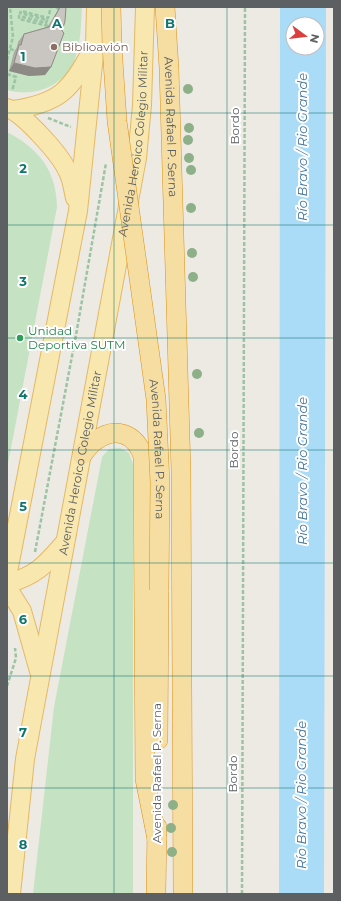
<svg xmlns="http://www.w3.org/2000/svg" width="341" height="901" font-family="Montserrat,sans-serif">
<style>
.green{fill:#c5e3c3}
.water{fill:#aadbf7;fill-rule:evenodd}
.lines{fill:none;stroke-linecap:round;stroke-linejoin:round}
.primary-casing{stroke:#e5b865;stroke-width:20}
.trunk-casing{stroke:#dd9114;stroke-width:20}
.path{stroke:#9cc3a4;stroke-width:2.5;stroke-dasharray:4 2;stroke-linecap:butt}
.primary{stroke:#f8e7ae;stroke-width:18}
.trunk{stroke:#f6dea2;stroke-width:19}
.trunk-bridge-casing{stroke:#dd9114;stroke-width:20;stroke-linecap:butt}
.trunk-bridge{stroke:#f6dea2;stroke-width:19}
.tree{fill:#8db088}
.wall{fill:#ada9a5}
.shaded-wall{fill:#8d8a86}
.building{fill:#c9c5c0;stroke:#8d8a86}
.grid{fill:none;stroke:#0f766e;stroke-width:1;stroke-opacity:0.55}
.education-dot{fill:#8d6e63;stroke:#fff;stroke-width:1.5}
.leisure-dot{fill:#2e9e5b;stroke:#fff;stroke-width:1.5}
.labels{text-anchor:middle;stroke-width:4;stroke-linejoin:round;paint-order:stroke}
.education-label{font-size:12px;fill:#785e54;stroke:#fff;text-anchor:start}
.street-label{font-size:12px;fill:#5c6063;stroke:#fff}
.leisure-label{font-size:12px;fill:#27864d;stroke:#fff;text-anchor:start}
.water-label{font-size:13px;font-style:italic;fill:#46779f;stroke:#fff}
.grid-label{font-size:13px;text-anchor:middle;font-weight:bold;fill:#0f766e;stroke:#fff;stroke-width:4;stroke-linejoin:round;paint-order:stroke}
</style>
<rect width="100%" height="100%" fill="#edeae4"/>
<g class="green">
<path d="M7,7H82C81,24 81,42 75,59C65,86 34,98 7,90Z"/>
<path d="M7,132C39,149 56,170 57,207L7,469Z"/>
<polygon points="120,448 129,453 133,464 133,894 33,894 54,707 102,457 109,449"/>
</g>
<path class="water" d="M280,7H326L324,894H279ZM293,24H317V48H293Z"/>
<g class="lines">
<defs>
<g id="primary">
<path d="M7,108C23,113 61,155 68,172C72,179 73,190 75,198"/>
<path d="M13,110C59,103 70,91 91,52"/>
<polyline points="7,577 78,211 95,45 96,7"/>
<path d="M7,584C37,575 45,565 65,542"/>
<polyline points="7,587 22,611 39,671"/>
<path id="s1" d="M11,894L25,759L137,158L142,105L145,7"/>
</g>
<g id="trunk">
<path id="s2" d="M165,7L169,68L181,471L183,894"/>
<path d="M82,455C86,450 90,444 95,441C115,426 135,433 143,456L145,779L157,839"/>
<polyline points="158,740 159,590"/>
<polyline points="156,894 157,827"/>
</g>
</defs>
<use href="#primary" class="primary-casing"/>
<use href="#trunk" class="trunk-casing"/>
<g class="path">
<polyline points="56,7 61,11"/>
<polyline points="48,26 19,19 19,16 46,23 47,20 20,13 21,11 48,18 51,7"/>
<polyline points="10,49 17,51"/>
<polyline points="7,60 13,37 10,7"/>
<polyline points="7,74 16,77 12,91"/>
<polyline points="48,118 71,127"/>
<polyline points="35,552 76,335 106,163"/>
<polyline points="7,686 16,658 15,648"/>
<polyline points="242,894 245,7"/>
</g>
<use href="#primary" class="primary"/>
<use href="#trunk" class="trunk"/>
<defs>
<g id="trunk-bridge">
<path id="s3" d="M111,7L112,46L117,121L156,399L160,483L159,590"/>
</g>
</defs>
<use href="#trunk-bridge" class="trunk-bridge-casing"/>
<use href="#trunk-bridge" class="trunk-bridge"/>
</g>
<g class="tree">
<circle cx="188" cy="89" r="5"/>
<circle cx="189" cy="128" r="5"/>
<circle cx="188" cy="140" r="5"/>
<circle cx="189" cy="158" r="5"/>
<circle cx="191" cy="170" r="5"/>
<circle cx="191" cy="208" r="5"/>
<circle cx="192" cy="253" r="5"/>
<circle cx="193" cy="277" r="5"/>
<circle cx="197" cy="374" r="5"/>
<circle cx="199" cy="433" r="5"/>
<circle cx="173" cy="805" r="5"/>
<circle cx="171" cy="828" r="5"/>
<circle cx="172" cy="852" r="5"/>
</g>
<polygon class="wall" points="60,7 51,67 45,75 29,76 9,71 14,52 17,47 18,42 24,34 48,27 48,26"/>
<polygon class="shaded-wall" points="14,63 51,67 45,75 29,76 9,71"/>
<polygon class="building" points="60,7 66,7 65,21 62,31 64,33 51,67 35,68 14,63 19,45 21,45 24,34 52,26 54,18"/>
<path class="grid" d="M114,7V894M227,7V894M7,113H334M7,225H334M7,338H334M7,450H334M7,563H334M7,676H334M7,788H334"/>
<circle class="education-dot" cx="54" cy="47" r="4"/>
<circle class="leisure-dot" cx="20" cy="338" r="4"/>
<g class="labels">
<g class="education-label">
<text x="62" y="51">Biblioavión</text>
</g>
<g class="street-label">
<text transform="translate(235 126) rotate(-90)" y="4">Bordo</text>
<text dy="4" stroke="none"><textPath href="#s2" startOffset="120">Avenida Rafael P. Serna</textPath></text>
<text dy="4" stroke="none"><textPath href="#s1" startOffset="761">Avenida Heroico Colegio Militar</textPath></text>
<text dy="4" stroke="none"><textPath href="#s3" startOffset="445">Avenida Rafael P. Serna</textPath></text>
<text transform="translate(234 450) rotate(-90)" y="4">Bordo</text>
<text dy="4" stroke="none"><textPath href="#s1" startOffset="437">Avenida Heroico Colegio Militar</textPath></text>
<text transform="translate(157 773) rotate(-90)" y="4">Avenida Rafael P. Serna</text>
<text transform="translate(233 774) rotate(-90)" y="4">Bordo</text>
</g>
<g class="leisure-label">
<text x="28" y="335">Unidad<tspan x="28" dy="14">Deportiva SUTM</tspan></text>
</g>
<g class="water-label">
<text transform="translate(302 147) rotate(-90)" y="5">Río Bravo / Rio Grande</text>
<text transform="translate(302 471) rotate(-90)" y="5">Río Bravo / Rio Grande</text>
<text transform="translate(301 795) rotate(-90)" y="5">Río Bravo / Rio Grande</text>
</g>
</g>
<g class="grid-label">
<text x="57" y="28">A</text>
<text x="170" y="28">B</text>
<text x="23" y="61">1</text>
<text x="23" y="173">2</text>
<text x="23" y="286">3</text>
<text x="23" y="399">4</text>
<text x="23" y="511">5</text>
<text x="23" y="624">6</text>
<text x="23" y="737">7</text>
<text x="23" y="849">8</text>
</g>
<rect width="341" height="901" fill="none" stroke="#5c6063" stroke-width="16"/>
<g transform="translate(305 36) rotate(105)"><circle r="19" fill="#ffffff" stroke="#bebfc1"/>
<path d="M0-3L7 15L0 10L-7 15Z" fill="#da3f3e"/>
<text y="-6" font-size="11" font-weight="bold" text-anchor="middle" fill="#5c6063">N</text>
</g>
</svg>
